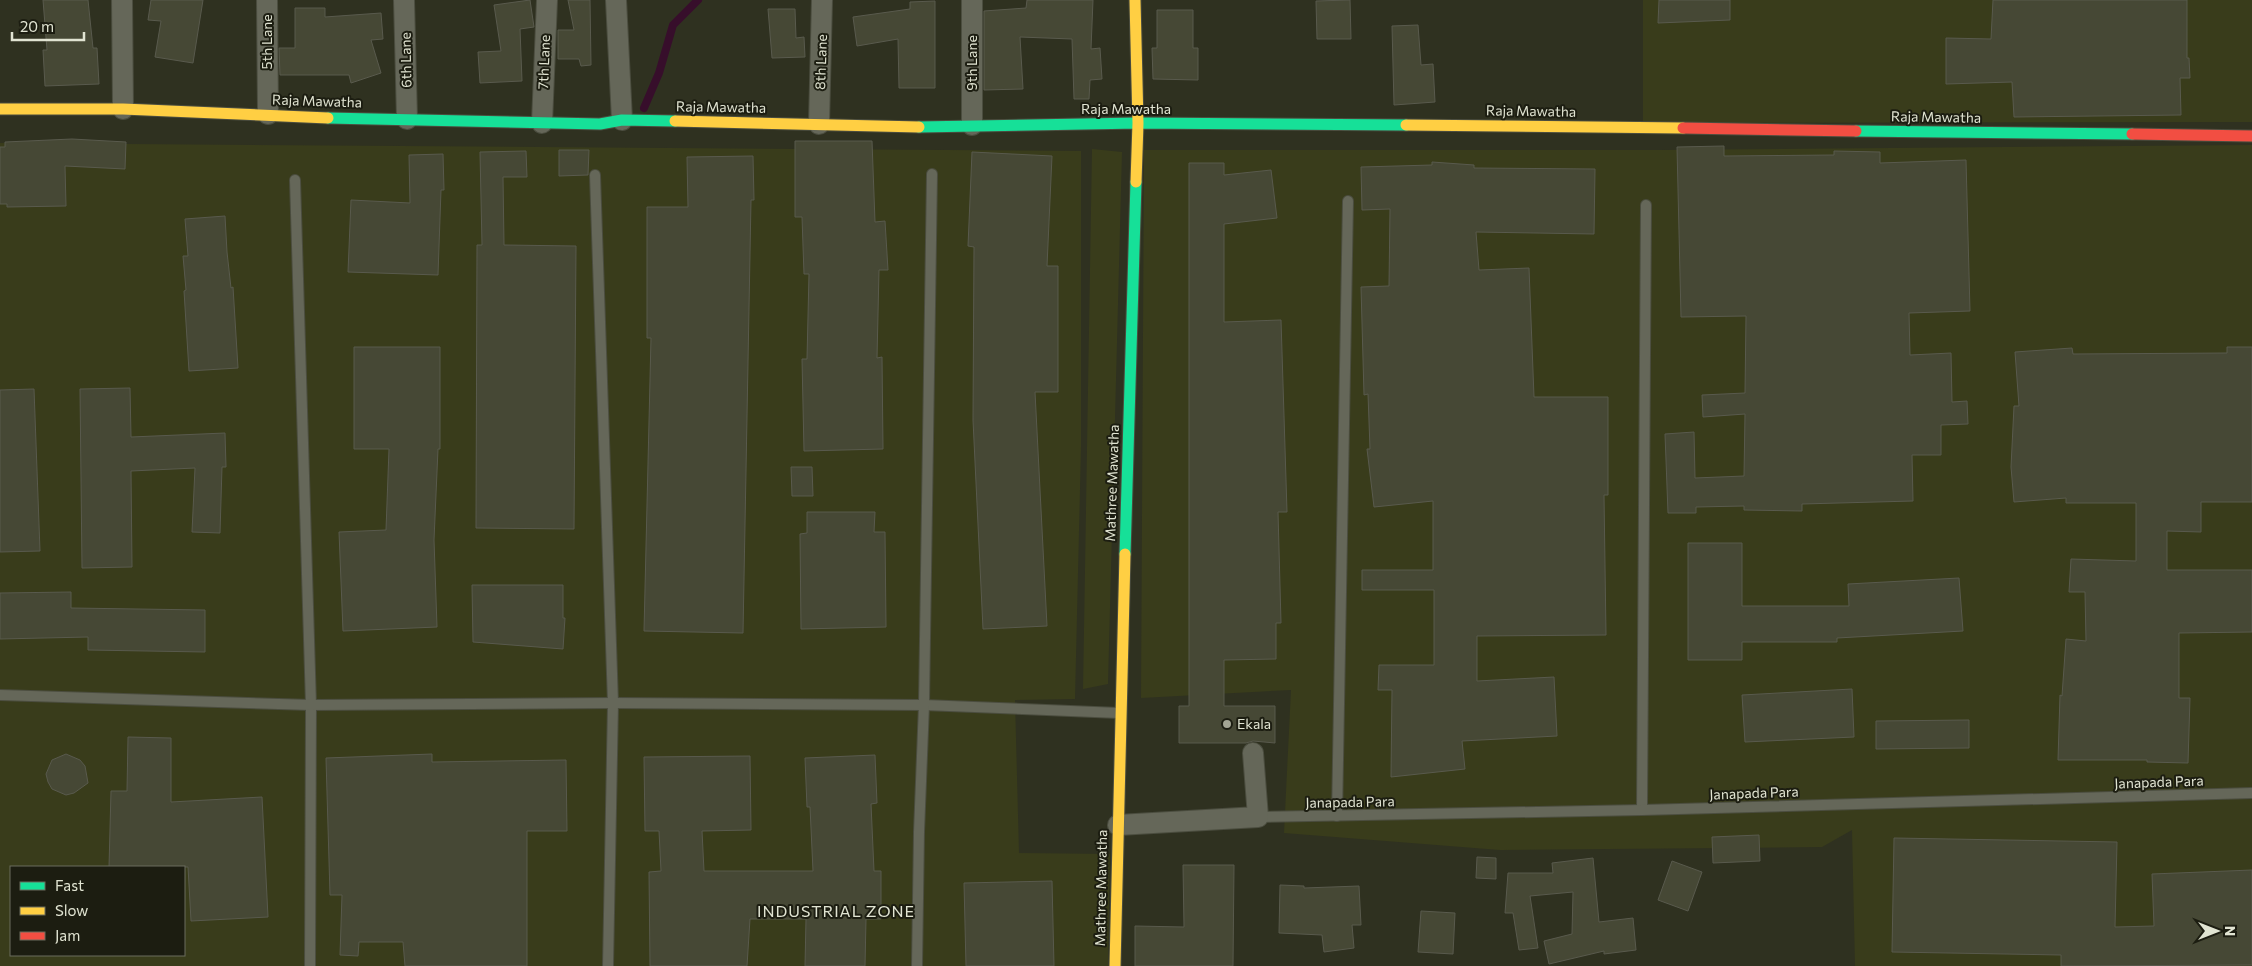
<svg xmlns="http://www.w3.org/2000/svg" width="2252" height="966" font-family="Commissioner,sans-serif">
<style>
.built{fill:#393c1b;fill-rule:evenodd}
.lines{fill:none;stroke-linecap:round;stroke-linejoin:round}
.stream{stroke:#370e2b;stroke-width:8}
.building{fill:#464835;stroke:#595a4d}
.lane-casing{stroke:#4b4d3f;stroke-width:12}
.street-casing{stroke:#4b4d3f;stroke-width:22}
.fast-casing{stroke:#4b4d3f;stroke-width:13}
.slow-casing{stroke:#4b4d3f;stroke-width:13}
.jam-casing{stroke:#4b4d3f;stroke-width:13}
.lane{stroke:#656759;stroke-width:10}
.street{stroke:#656759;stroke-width:20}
.fast{stroke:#16e098;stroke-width:11}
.slow{stroke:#ffcf43;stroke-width:11}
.jam{stroke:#f24e42;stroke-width:11}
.poi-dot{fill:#a3a594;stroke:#1c1d11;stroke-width:2}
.labels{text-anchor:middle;stroke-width:4;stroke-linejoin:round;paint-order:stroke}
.street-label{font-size:14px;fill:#e1e4d2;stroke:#1c1d11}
.poi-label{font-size:14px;fill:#e1e4d2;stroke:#1c1d11;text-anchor:start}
.quarter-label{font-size:16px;letter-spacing:1px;fill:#e1e4d2;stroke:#1c1d11}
</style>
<rect width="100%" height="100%" fill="#2f3120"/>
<g class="built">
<polygon points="1643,0 2252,0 2252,122 1643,123"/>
<path d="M0,143L1081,151V447L1075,699L1015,700L1019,853L1110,854L1108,966H0ZM11,867H184V955H11Z"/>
<polygon points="2252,145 2252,966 1855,966 1852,830 1822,847 1500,850 1284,833 1291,690 1141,698 1144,150 1661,150"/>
<polygon points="1092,149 1122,152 1108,684 1083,689"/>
</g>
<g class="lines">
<polyline class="stream" points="644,108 659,73 673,25 698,0"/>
</g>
<g class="building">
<polygon points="43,0 88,0 93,48 97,48 99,84 45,86 43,50 47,50"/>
<polygon points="151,0 203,0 193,63 155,57 161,21 148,20"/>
<polygon points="530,0 534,27 520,29 522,81 480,83 478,52 501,51 494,5"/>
<polygon points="568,0 590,0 591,65 581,66 579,59 558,59 558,30 574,30"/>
<polygon points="1027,0 1093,0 1091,49 1100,48 1102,79 1090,80 1089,99 1074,99 1072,39 1020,37 1023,89 984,90 984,11 1026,8"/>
<polygon points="1350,0 1351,39 1317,39 1316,1"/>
<polygon points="1659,0 1730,0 1730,20 1658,23"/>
<polygon points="1993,0 2187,0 2187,58 2189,58 2190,78 2180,78 2181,115 2014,117 2012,82 1946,84 1946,38 1991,39"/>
<polygon points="935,1 935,88 899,88 898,39 857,46 853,17 910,9 910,2"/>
<polygon points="295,8 325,8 325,17 381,13 383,39 371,40 381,73 351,83 349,75 280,75 279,48 295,48"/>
<polygon points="768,9 795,9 796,38 804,37 805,57 772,58"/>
<polygon points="1157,10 1193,10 1193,48 1198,48 1198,80 1153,79 1152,48 1157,48"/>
<polygon points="1418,25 1421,65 1433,64 1435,102 1394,105 1392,26"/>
<polygon points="72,139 126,142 125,169 65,166 66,206 7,207 7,204 0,204 0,147 5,147 5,142"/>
<polygon points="795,141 872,141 875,222 885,221 888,270 879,270 877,358 882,357 883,449 804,451 802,359 807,359 809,274 804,274 802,217 795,217"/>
<polygon points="1724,146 1724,156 1834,155 1834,151 1880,152 1880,163 1966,160 1970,311 1909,313 1910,355 1951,353 1952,402 1967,401 1968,424 1941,425 1941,455 1912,455 1913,501 1802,504 1802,511 1744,510 1744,506 1696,507 1696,513 1668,513 1665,434 1694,432 1695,478 1744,476 1745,414 1703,417 1702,395 1745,393 1746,316 1681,317 1677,147"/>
<polygon points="559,150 589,150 588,175 559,176"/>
<polygon points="526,151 527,177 503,177 504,245 576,246 574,529 476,528 477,245 482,245 480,152"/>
<polygon points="972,152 1052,156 1047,266 1058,266 1058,392 1035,392 1047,626 983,629 973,420 974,247 968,246"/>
<polygon points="443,154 444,190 441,190 438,275 348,272 351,200 410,203 409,155"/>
<polygon points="753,156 754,200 751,200 743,633 644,631 651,338 647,338 647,207 688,207 687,157"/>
<polygon points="1432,162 1474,165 1474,168 1595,169 1594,234 1476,232 1479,270 1529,268 1534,397 1608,397 1608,495 1604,495 1606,635 1477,636 1477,681 1554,677 1557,736 1462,741 1465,769 1391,777 1392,690 1378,690 1379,665 1434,665 1434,590 1362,590 1362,570 1433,570 1433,501 1374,507 1367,449 1370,449 1368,394 1364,395 1361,287 1389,286 1390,209 1362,210 1361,167 1432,165"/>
<polygon points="1189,163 1224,163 1224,175 1271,170 1277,218 1224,224 1224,322 1281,320 1287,512 1278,512 1281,623 1276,623 1276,659 1224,660 1224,706 1275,706 1275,743 1253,741 1246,743 1179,743 1179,706 1189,706"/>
<polygon points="225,216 227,252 231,288 233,287 238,368 189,371 184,291 186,290 183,256 188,256 185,219"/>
<polygon points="354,347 440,347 440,449 438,449 434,540 437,627 343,631 339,532 386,530 389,449 354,449"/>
<polygon points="2227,347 2252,347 2252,502 2201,502 2201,532 2167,531 2167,570 2252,570 2252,632 2179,633 2179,698 2190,698 2188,763 2147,762 2147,760 2058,760 2060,695 2062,696 2066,639 2086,641 2085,592 2069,592 2071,559 2136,561 2136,503 2066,503 2066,498 2014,502 2011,467 2014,406 2019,406 2015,352 2072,348 2073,354 2227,353"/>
<polygon points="130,388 131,437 225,433 226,467 222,467 220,533 192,532 195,468 131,471 132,567 82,568 80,389"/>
<polygon points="34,389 40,551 0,552 0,390"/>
<polygon points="791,467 812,467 813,496 792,496"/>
<polygon points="807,512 875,512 874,532 885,532 886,627 801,629 800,534 807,533"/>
<polygon points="1688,543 1742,543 1742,606 1849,606 1848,584 1959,578 1963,631 1837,638 1837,642 1742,642 1742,660 1688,660"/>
<polygon points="472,585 563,585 563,618 565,618 563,649 473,642"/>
<polygon points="71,592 71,608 205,610 205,652 88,650 88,637 0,639 0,593"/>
<polygon points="1852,689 1854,737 1745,742 1742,695"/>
<polygon points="1969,720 1969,748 1876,749 1876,721"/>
<polygon points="128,737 171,738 171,802 262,797 268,917 191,921 188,867 109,867 111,791 127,791"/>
<polygon points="66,754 80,760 85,766 88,783 74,793 66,795 52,789 48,782 46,774 52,760"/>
<polygon points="432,754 432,762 566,760 567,831 527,831 527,966 405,966 403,942 359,942 358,956 340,955 342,895 330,895 326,758"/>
<polygon points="875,755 877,803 871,804 874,871 881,871 881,919 866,919 865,966 805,966 806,919 750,919 747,966 650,966 649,872 661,871 659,831 645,831 644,757 750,756 751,830 702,831 704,871 813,871 810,807 807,807 805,758"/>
<polygon points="1759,835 1760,861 1713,863 1712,837"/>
<polygon points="1894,838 2117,842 2115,927 2154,926 2152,874 2252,870 2252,965 2061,966 2061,955 1892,952"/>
<polygon points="1477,857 1496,858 1496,879 1476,878"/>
<polygon points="1593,858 1599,922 1633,918 1636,950 1604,954 1604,951 1549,964 1544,941 1572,934 1573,892 1530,896 1538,948 1519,950 1513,913 1505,913 1508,873 1553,873 1552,863"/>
<polygon points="1672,861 1702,872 1688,911 1658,900"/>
<polygon points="1183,865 1234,865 1233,966 1135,966 1135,926 1184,927"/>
<polygon points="1052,881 1054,966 966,966 964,883"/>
<polygon points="1280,885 1304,886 1304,888 1359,886 1361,925 1352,925 1354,948 1324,952 1322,935 1279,933"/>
<polygon points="1421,911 1455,913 1453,954 1418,952"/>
</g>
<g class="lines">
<defs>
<g id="lane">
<polyline points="595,175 613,703 608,966"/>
<polyline points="295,180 311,705 310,966"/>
<polyline points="0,695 311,705 613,703 924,705 1119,713"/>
<polyline points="1642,810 1646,205"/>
<polyline points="1337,816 1348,201"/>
<polyline points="1258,817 1642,810 2252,793"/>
<polyline points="917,966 919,832 924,705 932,174"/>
</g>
<g id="street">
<polyline points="122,0 123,109"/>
<polyline points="267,0 268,114"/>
<polyline points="404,0 407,119"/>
<polyline points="616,0 622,120"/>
<polyline points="972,0 972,125"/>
<polyline points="542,123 547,0"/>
<polyline points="819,124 822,0"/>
<polyline points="1118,825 1258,817 1253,753"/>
</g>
<g id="fast">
<polyline points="328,118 600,124 622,120 675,121"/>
<polyline points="919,127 1138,123 1406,125"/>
<polyline points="1856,131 2132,134"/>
<polyline points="1125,554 1136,182"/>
</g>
<g id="slow">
<polyline points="1135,0 1138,123 1136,182"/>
<polyline points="0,109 123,109 328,118"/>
<polyline points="675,121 919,127"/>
<polyline points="1406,125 1683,128"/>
<polyline points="1115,966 1125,554"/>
</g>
<g id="jam">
<polyline points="1683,128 1856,131"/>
<polyline points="2132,134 2252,136"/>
</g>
</defs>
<use href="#lane" class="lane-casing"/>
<use href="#street" class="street-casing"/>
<use href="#fast" class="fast-casing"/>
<use href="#slow" class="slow-casing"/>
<use href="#jam" class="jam-casing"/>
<use href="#lane" class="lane"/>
<use href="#street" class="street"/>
<use href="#fast" class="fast"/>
<use href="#slow" class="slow"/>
<use href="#jam" class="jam"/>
</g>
<circle class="poi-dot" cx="1227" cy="724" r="5"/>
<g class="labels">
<g class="street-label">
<text transform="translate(267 42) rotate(-90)" y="5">5th Lane</text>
<text transform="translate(406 60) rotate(-91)" y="5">6th Lane</text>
<text transform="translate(544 62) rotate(-88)" y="5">7th Lane</text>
<text transform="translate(821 62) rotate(-88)" y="5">8th Lane</text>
<text transform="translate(972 63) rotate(-90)" y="5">9th Lane</text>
<text transform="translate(317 101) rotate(2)" y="5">Raja Mawatha</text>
<text transform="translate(721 107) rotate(1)" y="5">Raja Mawatha</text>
<text x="1126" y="114">Raja Mawatha</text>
<text transform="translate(1531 111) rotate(1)" y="5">Raja Mawatha</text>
<text transform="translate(1936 117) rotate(1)" y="5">Raja Mawatha</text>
<text transform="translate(1112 483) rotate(-88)" y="5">Mathree Mawatha</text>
<text transform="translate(2159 782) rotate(-2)" y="5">Janapada Para</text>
<text transform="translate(1754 793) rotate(-2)" y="5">Janapada Para</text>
<text transform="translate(1350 802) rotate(-1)" y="5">Janapada Para</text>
<text transform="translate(1101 888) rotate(-89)" y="5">Mathree Mawatha</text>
</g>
<g class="poi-label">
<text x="1237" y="729">Ekala</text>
</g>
<g class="quarter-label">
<text x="836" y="917">INDUSTRIAL ZONE</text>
</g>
</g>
<rect x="10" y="866" width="175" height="90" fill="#1c1d11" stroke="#6b6d5e"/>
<rect x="20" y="882" width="25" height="8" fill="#16e098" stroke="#6b6d5e"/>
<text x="55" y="891" font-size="15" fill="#e1e4d2">Fast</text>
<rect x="20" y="907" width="25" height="8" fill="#ffcf43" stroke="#6b6d5e"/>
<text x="55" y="916" font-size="15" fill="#e1e4d2">Slow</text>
<rect x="20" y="932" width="25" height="8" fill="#f24e42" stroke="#6b6d5e"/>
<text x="55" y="941" font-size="15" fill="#e1e4d2">Jam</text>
<g transform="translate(2217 931) rotate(90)" stroke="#1c1d11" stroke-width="4" paint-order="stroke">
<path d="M0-4L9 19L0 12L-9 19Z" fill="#e1e4d2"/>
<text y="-8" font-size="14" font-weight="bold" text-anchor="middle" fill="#e1e4d2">N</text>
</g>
<path d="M12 32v8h72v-8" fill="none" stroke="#e1e4d2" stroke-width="2.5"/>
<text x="20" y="32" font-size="15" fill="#e1e4d2" stroke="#1c1d11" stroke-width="4" paint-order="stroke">20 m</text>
</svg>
